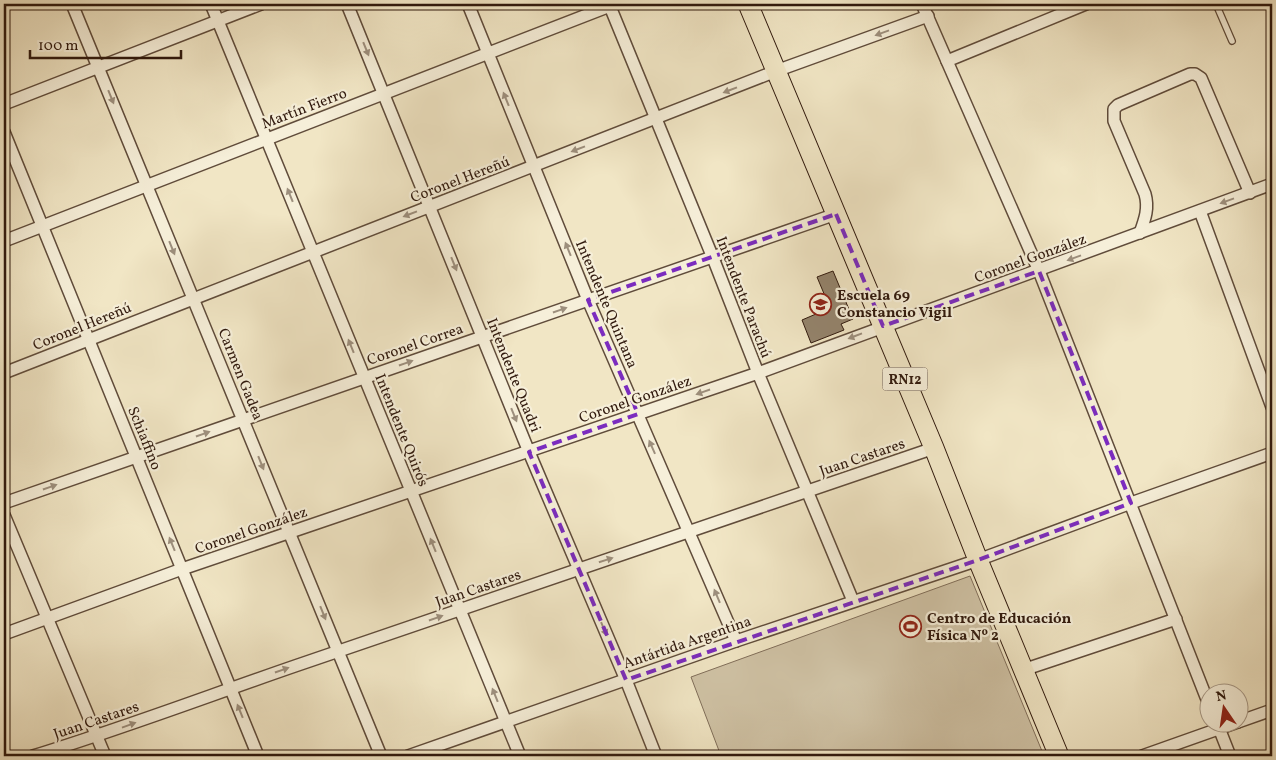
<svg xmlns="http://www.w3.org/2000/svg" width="1276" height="760" font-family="Vollkorn,serif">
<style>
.green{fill:#d0c3a6;stroke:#806e5a}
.building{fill:#94846d;stroke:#30190d}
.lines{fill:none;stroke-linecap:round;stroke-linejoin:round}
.service-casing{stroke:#604c3b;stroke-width:8}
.minor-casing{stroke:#604c3b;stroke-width:14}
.trunk-casing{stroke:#30190d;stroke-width:21}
.service{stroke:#f6efd9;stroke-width:5.5}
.minor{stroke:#f6efd9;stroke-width:11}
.trunk{stroke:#f1e6c5;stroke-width:19}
.oneway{fill:#9d8f7d}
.marked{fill:none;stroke:#7b2cbf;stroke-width:4;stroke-dasharray:10 6;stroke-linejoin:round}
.labels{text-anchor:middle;stroke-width:4.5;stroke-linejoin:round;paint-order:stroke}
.shield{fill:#f6efd9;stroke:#6b594a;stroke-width:1}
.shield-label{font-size:14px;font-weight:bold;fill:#30190d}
.street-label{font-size:15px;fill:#30190d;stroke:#f6efd9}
.poi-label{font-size:15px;font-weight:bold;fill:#30190d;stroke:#f6efd9;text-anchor:start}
</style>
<rect width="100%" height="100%" fill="#f1e6c5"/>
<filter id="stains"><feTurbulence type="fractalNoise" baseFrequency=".004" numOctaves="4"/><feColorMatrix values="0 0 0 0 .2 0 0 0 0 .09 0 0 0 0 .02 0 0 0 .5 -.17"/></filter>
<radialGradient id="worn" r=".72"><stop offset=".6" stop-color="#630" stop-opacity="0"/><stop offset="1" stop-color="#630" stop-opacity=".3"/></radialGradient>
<polygon class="green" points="970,576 1044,756 721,756 691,677"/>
<polygon class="building" points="833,271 853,319 841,324 844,330 811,343 802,320 830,308 817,277"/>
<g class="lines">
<defs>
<polyline id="service" points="1216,4 1232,41"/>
<g id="minor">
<polyline points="72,4 381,756"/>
<polyline points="211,4 520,756"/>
<polyline points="347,4 529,452 626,680 656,756"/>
<polyline points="468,4 588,300 736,641"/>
<polyline points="609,4 713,258 758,373 853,601"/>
<polyline points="922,4 1039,271 1208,702"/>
<polyline points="947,61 1086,4"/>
<polyline points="4,104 261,4"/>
<polyline points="4,132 258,756"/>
<polyline points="1200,211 1272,407"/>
<path d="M1140,233C1145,219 1149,208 1145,194L1114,121V109L1118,105L1190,74H1195L1201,78L1250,193"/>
<polyline points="4,241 615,4"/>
<polyline points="4,373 776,71 928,16"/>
<polyline points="4,503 836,214"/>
<polyline points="4,515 105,756"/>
<polyline points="4,634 182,569 758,373 1272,184"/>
<polyline points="1023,670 1176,619"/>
<polyline points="1238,722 1272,710"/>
<polyline points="1217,723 1230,756"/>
<path d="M33,756C121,729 208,696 295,666C508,594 721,521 934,448"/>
<polyline points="408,756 736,641 978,560 1131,503 1272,453"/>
<polyline points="1142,756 1238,722"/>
</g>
<polyline id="trunk" points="748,4 934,448 978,560 1059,756"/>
</defs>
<use href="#service" class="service-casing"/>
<use href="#minor" class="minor-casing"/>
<use href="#trunk" class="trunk-casing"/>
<use href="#service" class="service"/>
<use href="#minor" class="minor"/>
<use href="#trunk" class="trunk"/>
</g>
<defs><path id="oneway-solid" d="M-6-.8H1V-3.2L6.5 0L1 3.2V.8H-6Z" transform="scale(1.25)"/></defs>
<g class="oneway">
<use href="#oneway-solid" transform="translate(882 33) rotate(160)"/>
<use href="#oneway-solid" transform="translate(366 49) rotate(68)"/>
<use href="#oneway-solid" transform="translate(730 90) rotate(159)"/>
<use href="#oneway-solid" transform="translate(111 97) rotate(68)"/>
<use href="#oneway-solid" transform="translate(506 99) rotate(-112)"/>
<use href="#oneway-solid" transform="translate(578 149) rotate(159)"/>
<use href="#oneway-solid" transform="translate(290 195) rotate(-112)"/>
<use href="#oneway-solid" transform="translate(1227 201) rotate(160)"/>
<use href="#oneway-solid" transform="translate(410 214) rotate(159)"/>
<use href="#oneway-solid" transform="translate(172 248) rotate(68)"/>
<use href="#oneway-solid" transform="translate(568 249) rotate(-112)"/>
<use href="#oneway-solid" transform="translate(1074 258) rotate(160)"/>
<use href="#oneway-solid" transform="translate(454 264) rotate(68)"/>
<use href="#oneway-solid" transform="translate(560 310) rotate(-19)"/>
<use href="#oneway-solid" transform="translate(855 336) rotate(159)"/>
<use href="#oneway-solid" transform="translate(351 346) rotate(-112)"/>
<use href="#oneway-solid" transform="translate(406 363) rotate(-19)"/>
<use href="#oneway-solid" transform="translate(703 392) rotate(161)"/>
<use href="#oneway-solid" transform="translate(514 415) rotate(68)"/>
<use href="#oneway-solid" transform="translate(203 434) rotate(-19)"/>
<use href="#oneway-solid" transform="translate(652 447) rotate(-114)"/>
<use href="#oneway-solid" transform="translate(261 463) rotate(68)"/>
<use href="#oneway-solid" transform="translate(50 487) rotate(-19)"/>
<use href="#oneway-solid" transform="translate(172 544) rotate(-112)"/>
<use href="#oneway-solid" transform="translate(433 545) rotate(-112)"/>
<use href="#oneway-solid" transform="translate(606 560) rotate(-18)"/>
<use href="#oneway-solid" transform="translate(717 596) rotate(-113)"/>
<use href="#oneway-solid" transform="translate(323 613) rotate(68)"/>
<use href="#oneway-solid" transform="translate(436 618) rotate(-19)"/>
<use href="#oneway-solid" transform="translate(604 629) rotate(67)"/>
<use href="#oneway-solid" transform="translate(282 670) rotate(-19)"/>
<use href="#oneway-solid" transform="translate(495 695) rotate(-112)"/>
<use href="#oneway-solid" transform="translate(240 711) rotate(-112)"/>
<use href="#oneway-solid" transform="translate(129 725) rotate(-20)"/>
</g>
<path class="marked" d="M836,214L883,326L1039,271L1131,503L978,560L626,680L529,452L638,414L588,300Z"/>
<defs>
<symbol id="school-ring" viewBox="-11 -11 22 22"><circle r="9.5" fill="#f6efd9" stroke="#8f2418" stroke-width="1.5"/><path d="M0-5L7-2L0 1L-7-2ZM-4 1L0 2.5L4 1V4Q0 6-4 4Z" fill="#8f2418"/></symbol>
<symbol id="stadium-ring" viewBox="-11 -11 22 22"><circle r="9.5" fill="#f6efd9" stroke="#8f2418" stroke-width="1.5"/><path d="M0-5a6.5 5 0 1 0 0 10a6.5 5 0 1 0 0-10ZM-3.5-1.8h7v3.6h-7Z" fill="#8f2418"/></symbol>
</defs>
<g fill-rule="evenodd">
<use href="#school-ring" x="808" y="292" width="25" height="25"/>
<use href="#stadium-ring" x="898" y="614" width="25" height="25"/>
</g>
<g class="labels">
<rect class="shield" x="882.5" y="367.5" width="45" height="23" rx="4"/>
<g class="shield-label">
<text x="905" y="384">RN12</text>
</g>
<g class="street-label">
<text transform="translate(304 108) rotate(-21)" y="5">Martín Fierro</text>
<text transform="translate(460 179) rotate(-21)" y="5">Coronel Hereñú</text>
<text transform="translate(1030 258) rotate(-20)" y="5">Coronel González</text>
<text transform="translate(744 297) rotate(69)" y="5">Intendente Parachú</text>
<text transform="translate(607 304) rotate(67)" y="5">Intendente Quintana</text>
<text transform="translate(82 326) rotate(-22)" y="5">Coronel Hereñú</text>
<text transform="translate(415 344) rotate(-19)" y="5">Coronel Correa</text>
<text transform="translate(241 374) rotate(68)" y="5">Carmen Gadea</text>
<text transform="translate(514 375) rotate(68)" y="5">Intendente Quadri</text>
<text transform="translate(635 399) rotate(-19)" y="5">Coronel González</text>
<text transform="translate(402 430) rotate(68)" y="5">Intendente Quirós</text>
<text transform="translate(145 438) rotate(68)" y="5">Schiaffino</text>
<text transform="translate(862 457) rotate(-19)" y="5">Juan Castares</text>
<text transform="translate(251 530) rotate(-19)" y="5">Coronel González</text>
<text transform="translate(478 588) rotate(-19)" y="5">Juan Castares</text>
<text transform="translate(687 642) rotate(-19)" y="5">Antártida Argentina</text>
<text transform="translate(96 720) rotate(-19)" y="5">Juan Castares</text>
</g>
<g class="poi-label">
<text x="837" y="300">Escuela 69<tspan x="837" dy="17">Constancio Vigil</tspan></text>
<text x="927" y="623">Centro de Educación<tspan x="927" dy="17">Física Nº 2</tspan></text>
</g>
</g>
<rect width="1276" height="760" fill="none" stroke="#f1e6c5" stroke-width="20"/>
<rect x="5" y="5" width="1266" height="750" fill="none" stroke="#30190d" stroke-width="2.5"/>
<rect x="10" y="10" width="1256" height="740" fill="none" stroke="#30190d"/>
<g transform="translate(1224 708) rotate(347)"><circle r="24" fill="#f6efd9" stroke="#a79987"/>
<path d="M0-4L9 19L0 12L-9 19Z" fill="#8f2418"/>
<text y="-8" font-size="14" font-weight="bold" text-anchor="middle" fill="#30190d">N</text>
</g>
<path d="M30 50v8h151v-8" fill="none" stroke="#30190d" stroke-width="2.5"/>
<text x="38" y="50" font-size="15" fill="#30190d" stroke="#f6efd9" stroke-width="4" paint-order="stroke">100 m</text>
<rect width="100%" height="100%" filter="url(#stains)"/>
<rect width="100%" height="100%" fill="url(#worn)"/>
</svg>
